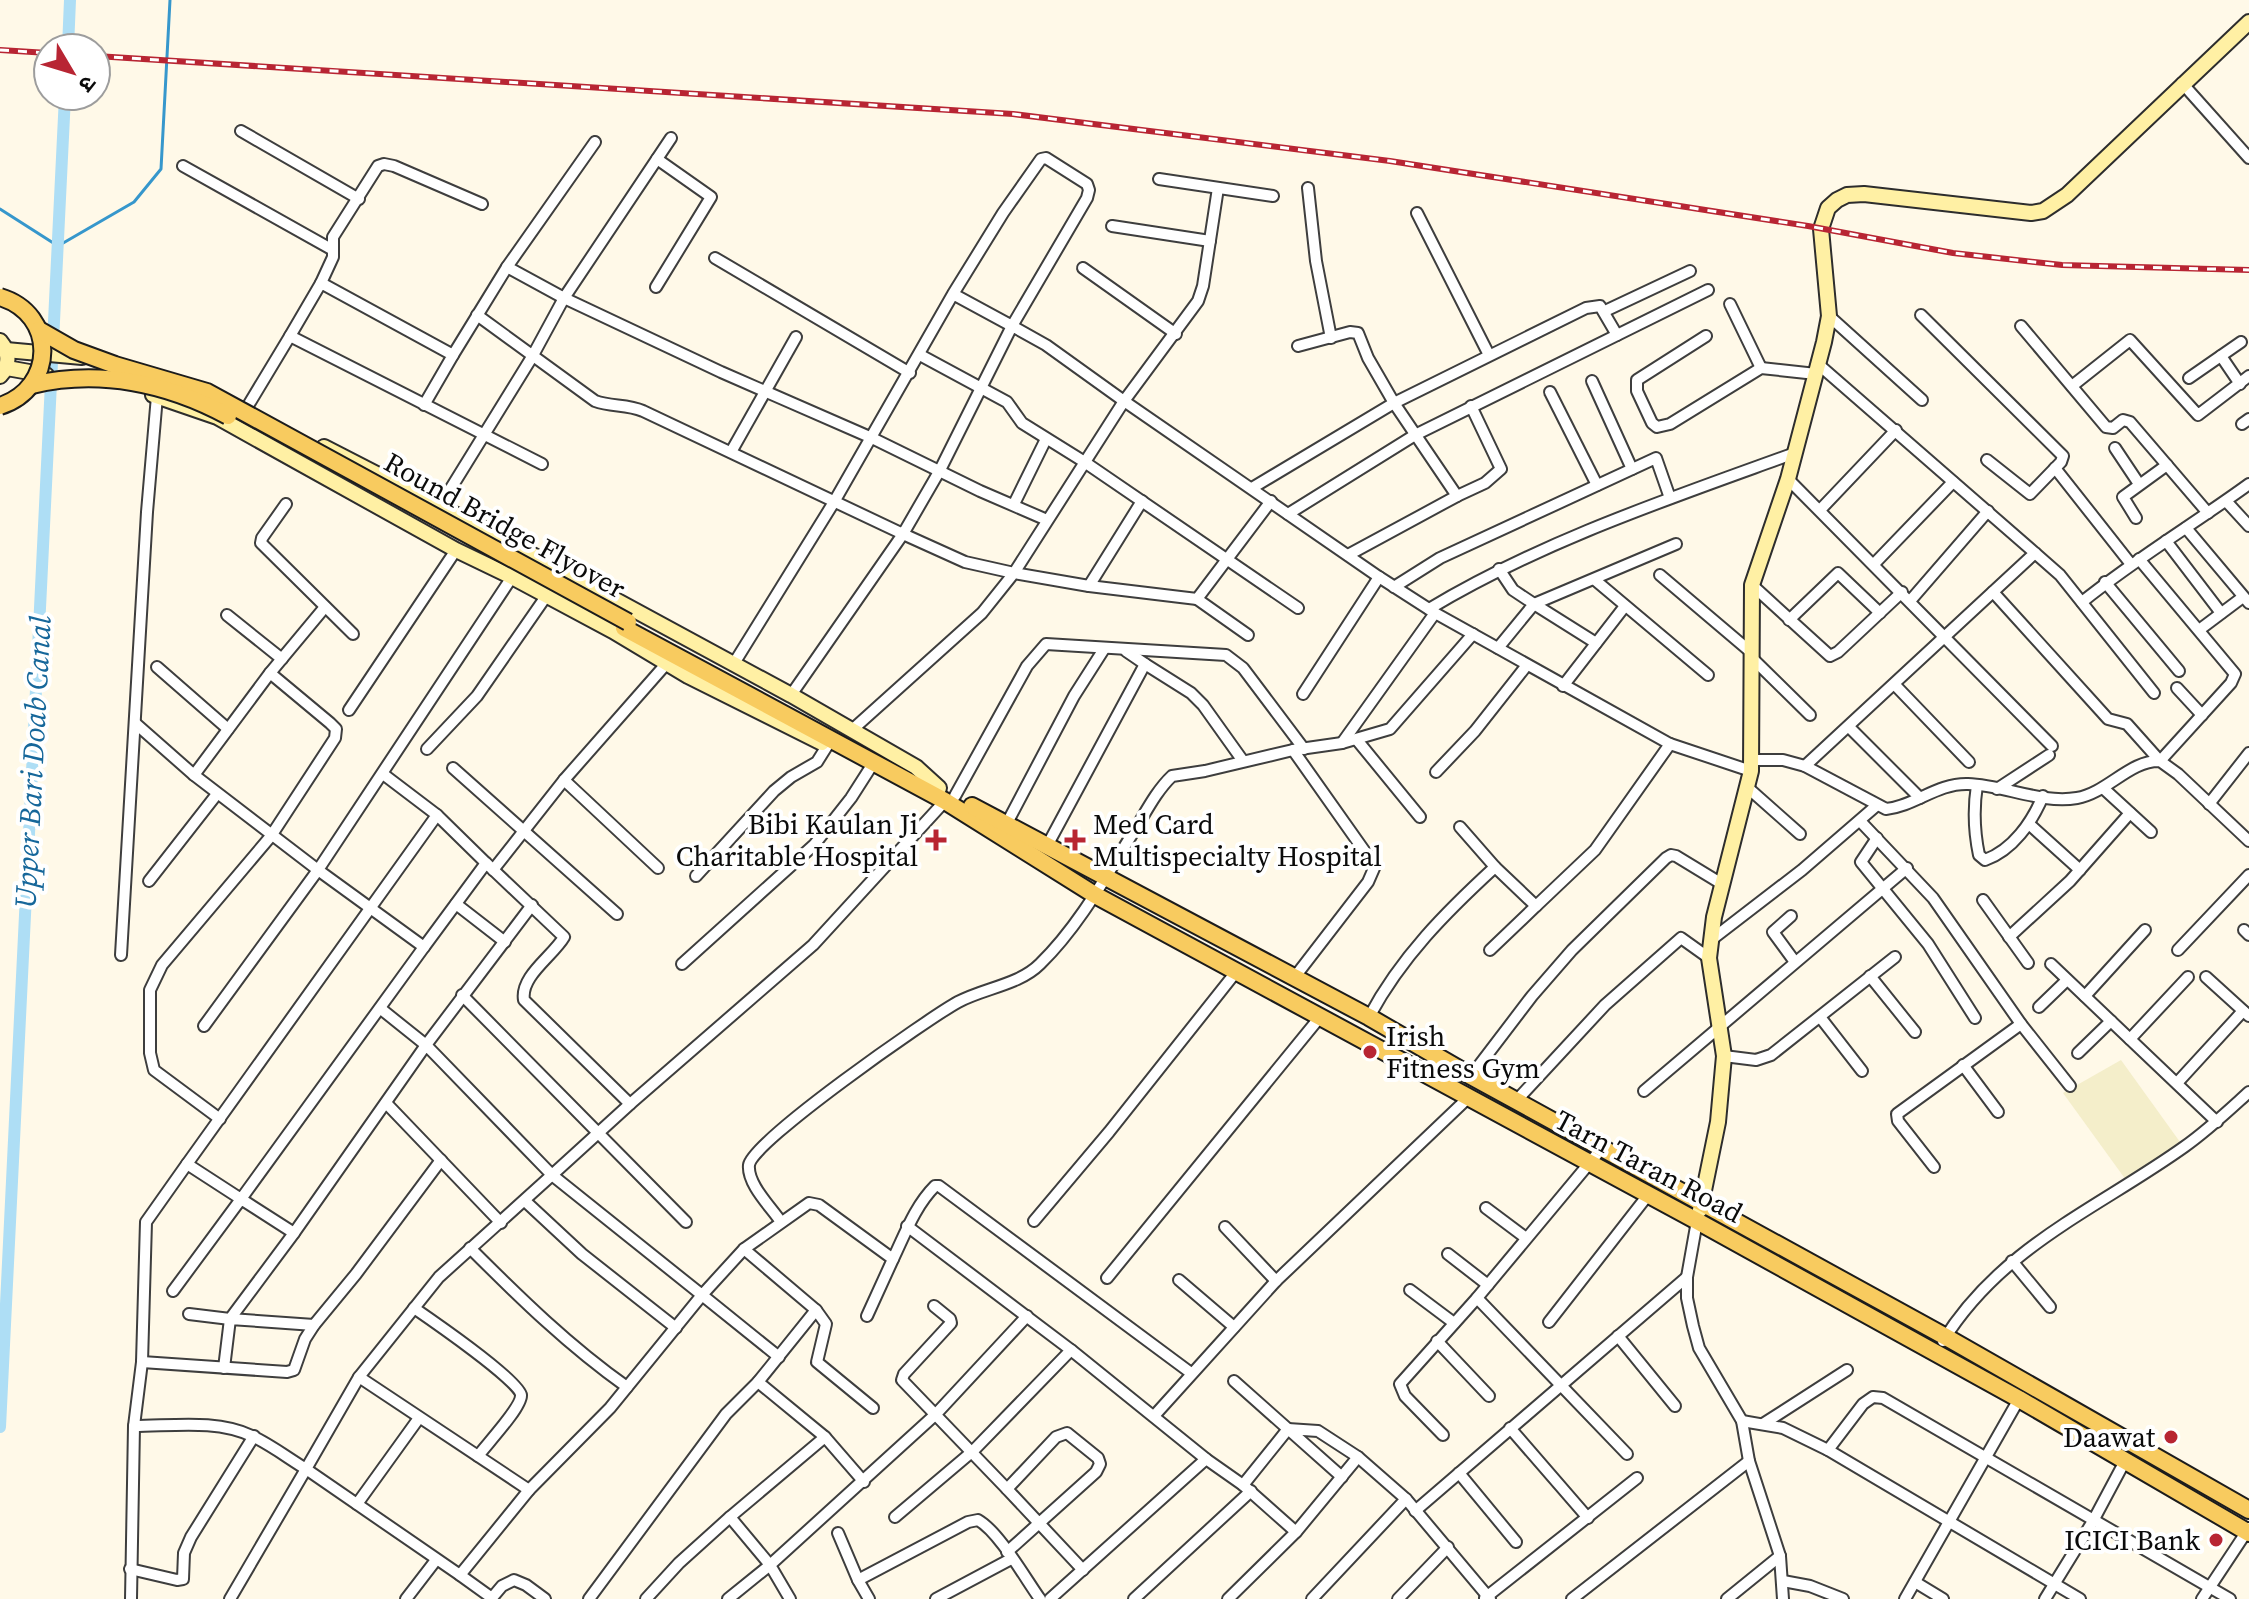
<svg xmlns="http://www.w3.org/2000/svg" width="2249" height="1599" font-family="'Source Serif 4','Noto Sans Devanagari',serif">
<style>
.farmland{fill:#f4eeca}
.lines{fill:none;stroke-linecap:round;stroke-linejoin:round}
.stream{stroke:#3697cc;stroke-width:3}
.canal{stroke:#aedef5;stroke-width:12}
.street-casing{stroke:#3e3e3e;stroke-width:14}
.secondary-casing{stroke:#2d2d2d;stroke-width:18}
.primary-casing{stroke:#1c1c1c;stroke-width:20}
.street{stroke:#fff;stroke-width:10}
.secondary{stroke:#fff0a4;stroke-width:14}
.primary{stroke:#f8cb5f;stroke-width:16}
.rail-casing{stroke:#b82533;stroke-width:6}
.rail{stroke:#fff;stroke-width:3;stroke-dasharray:9;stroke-linecap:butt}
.primary-bridge-casing{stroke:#1c1c1c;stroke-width:20;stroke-linecap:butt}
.primary-bridge{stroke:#f8cb5f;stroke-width:16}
.poi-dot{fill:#b82533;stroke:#fff;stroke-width:3}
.labels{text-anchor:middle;stroke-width:8;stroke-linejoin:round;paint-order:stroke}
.street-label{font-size:28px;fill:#0b0b0b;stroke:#fff}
.poi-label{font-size:28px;fill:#0b0b0b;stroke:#fff;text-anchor:end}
.water-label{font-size:30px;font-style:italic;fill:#16679a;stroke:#fff}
</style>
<rect width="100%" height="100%" fill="#fff9e8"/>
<polygon class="farmland" points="2121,1060 2180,1142 2126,1180 2063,1093"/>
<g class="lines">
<polyline class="stream" points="0,209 58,246 134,202 161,169 170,0"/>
<g class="canal">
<polyline points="68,48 70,0"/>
<polyline points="0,1427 65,96"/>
</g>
<defs>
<g id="street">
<polyline points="2182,83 2249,158"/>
<polyline points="241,131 359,199"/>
<polyline points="183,166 333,250"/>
<polyline points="1159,179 1273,196"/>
<polyline points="1308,188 1316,261 1331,338"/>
<polyline points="1417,213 1489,355"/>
<polyline points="1112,226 1210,241"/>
<polyline points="715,258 910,373"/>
<polyline points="507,267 595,142"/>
<polyline points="1083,268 1176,334"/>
<polyline points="321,283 333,257 333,237 378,166 384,164 394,166 482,204"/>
<polyline points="656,287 711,197 657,159"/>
<polyline points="1730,304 1761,368"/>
<polyline points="1605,311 1690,271"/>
<path d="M477,315L595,401C611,407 627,404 643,411L903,534L940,470L1012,326L1046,345L1124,401L1198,301L1203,286L1218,188"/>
<polyline points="1921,315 2063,456 2061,462 2030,494 1987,460"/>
<polyline points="1829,316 1922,400"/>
<polyline points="2021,326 2106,427 2113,428 2123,420 2130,422 2208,513"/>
<polyline points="290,336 321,283 453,355 424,405"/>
<polyline points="1706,336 1637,380 1637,391 1652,423 1657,427 1670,424 1761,368 1816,374"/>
<polyline points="1298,346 1350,332 1358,333 1368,358 1394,403 1457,496 1348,555"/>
<polyline points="453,355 507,267 564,298 671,138"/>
<polyline points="920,355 1007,402 1022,423 1083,461 1298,608"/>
<polyline points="2221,356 2240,384"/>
<polyline points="2189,378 2241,342"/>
<polyline points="1592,381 1632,469"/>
<polyline points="2072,386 2130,340 2198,415 2249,376"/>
<polyline points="1550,392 1597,485"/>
<polyline points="246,409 290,336 542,464"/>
<polyline points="2242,424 2249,419"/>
<polyline points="2115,448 2139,484"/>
<polyline points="731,452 796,337"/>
<polyline points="2055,468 2130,563"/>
<polyline points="1788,479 2052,746"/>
<polyline points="1252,488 1394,403 1586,308 1600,306 1617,335"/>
<polyline points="1457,496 1485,483 1501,469 1471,406"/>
<polyline points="2226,501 2249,526"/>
<polyline points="286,504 262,538 261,543 353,634"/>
<polyline points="1014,504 1046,439"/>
<polyline points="440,506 532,357 564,298 721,372 872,438 980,491 1047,520"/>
<polyline points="1820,510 1896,430"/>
<polyline points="1288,514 1415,435 1708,290"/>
<polyline points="2136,518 2123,497 2167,465"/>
<polyline points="2186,528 2249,603"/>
<polyline points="2166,541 2221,613"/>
<polyline points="2035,553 2060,575 2154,693"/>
<polyline points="1874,564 1953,482"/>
<polyline points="1660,575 1752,653"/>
<path d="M512,577L318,870L424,947L486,863L564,937C553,956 520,976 524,1000L630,1104L813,945L945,801"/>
<polyline points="1595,580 1708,675"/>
<polyline points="2105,582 2179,671"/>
<polyline points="1752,585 1830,656 1838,652 1902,592"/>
<polyline points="1089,586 1142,501"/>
<polyline points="1394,587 1440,558 1656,458 1670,498"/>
<polyline points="1993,592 2108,719 2127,724 2160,761 2231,683 2235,674 2139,559"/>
<polyline points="1197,599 1248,635"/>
<polyline points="1910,601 1988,511"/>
<path d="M2082,602C2135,559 2194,524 2249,484"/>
<polyline points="1534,604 1676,544"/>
<polyline points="1534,604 1596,643"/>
<path d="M1429,609C1542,541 1671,498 1795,453"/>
<polyline points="227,615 282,659"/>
<polyline points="1789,620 1838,573 1880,613"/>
<polyline points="2199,630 2243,597"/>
<polyline points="1498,648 1534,604 1513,590 1499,569"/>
<polyline points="1752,658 1810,715"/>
<polyline points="1145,664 1191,693 1203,705 1243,761"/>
<polyline points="733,665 834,502 953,294 1012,326 1087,198 1089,190 1087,184 1046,158 1041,159 1003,213 953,294"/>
<polyline points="157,667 228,729"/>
<polyline points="1895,685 1969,762"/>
<polyline points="1563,686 1625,606"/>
<polyline points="2177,688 2202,715"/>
<polyline points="1303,694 1379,577"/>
<polyline points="791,695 903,534 965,562 1014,573 1124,401 1379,577 1435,613 1670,744 1751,771"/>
<polyline points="349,710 456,550"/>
<polyline points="135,723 194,775"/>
<polyline points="1849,727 1920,798"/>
<polyline points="852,730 982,613 1014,573 1089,586 1197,599 1271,501"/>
<polyline points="1357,740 1420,817"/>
<polyline points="1342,743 1435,613"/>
<polyline points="427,749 477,696 547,595"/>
<polyline points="1293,750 1375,866 1368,882 1294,978"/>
<path d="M1751,760H1783L1805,766L1886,809C1915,806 1937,783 1968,784C2004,785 2041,804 2077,798C2107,793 2130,760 2160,761L2178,774L2249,841"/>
<polyline points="1805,766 2035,553 1818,364"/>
<polyline points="453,768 617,914"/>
<polyline points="1436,772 1475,731 1527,665"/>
<polyline points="383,774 437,815 187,1164 241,1199 424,947"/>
<polyline points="564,780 658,868"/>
<path d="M1977,785C1973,810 1974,831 1979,855L1985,860C2013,850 2032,822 2043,796"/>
<polyline points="1747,787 1800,834"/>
<polyline points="2103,788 2151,832"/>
<polyline points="1997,789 2049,755"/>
<polyline points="955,796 1027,666 1046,644 1226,655 1243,668 1304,749"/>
<polyline points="2209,804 2249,753"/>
<polyline points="437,815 486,863"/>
<polyline points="1861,822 1933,898 2021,1024 2070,1086"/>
<polyline points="2029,824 2080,870"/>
<polyline points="1006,825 1074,696 1104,649"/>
<polyline points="1460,827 1495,867"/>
<polyline points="1877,838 1861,862 1928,944 1975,1018"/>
<polyline points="1047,846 1145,664 1126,651"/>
<polyline points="493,870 564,780 667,663"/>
<polyline points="696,876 774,791 791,777 817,762 827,746"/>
<polyline points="149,881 217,794"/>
<polyline points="1983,900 2028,963"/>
<polyline points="456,904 505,942"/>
<polyline points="1791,916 1773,932 1795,962"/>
<polyline points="2244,930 2249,935"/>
<polyline points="2009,937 2070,881 2130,813"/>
<polyline points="1711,940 1802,870 1876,806"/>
<polyline points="1490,950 1536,906"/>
<polyline points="2178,950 2249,875"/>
<polyline points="121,955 147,512 157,396"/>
<polyline points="682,964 814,845 851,798 874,762"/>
<polyline points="2051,964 2217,1122"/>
<polyline points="1870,976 1915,1032"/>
<polyline points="2206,977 2249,1016"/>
<polyline points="462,995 686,1222"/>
<polyline points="2085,996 2145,930"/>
<polyline points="2039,1007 2067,980"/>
<polyline points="381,1009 426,1045 532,905"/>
<path d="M1369,1017C1401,957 1446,912 1495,867L1536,906L1595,850L1670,744"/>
<polyline points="1820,1017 1862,1071"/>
<polyline points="204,1026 318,870 194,775 270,673 325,607"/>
<polyline points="2130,1039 2188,977"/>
<polyline points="2078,1053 2111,1021"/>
<polyline points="1724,1056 1756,1060 1771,1055 1895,957"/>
<polyline points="1963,1065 1998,1112"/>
<polyline points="1471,1076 1532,996 1572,950 1666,858 1671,855 1676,856 1722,884"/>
<polyline points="2177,1083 2243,1011"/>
<polyline points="1644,1091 1907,868"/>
<polyline points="1516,1101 1605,1005 1681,938 1709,958"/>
<polyline points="386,1103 501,1223"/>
<polyline points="220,1119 154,1070 150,1053 150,990 162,965 271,836 335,738 336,729 330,723 270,673"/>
<path d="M187,1164L146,1222L142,1362L134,1426C172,1426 217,1419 252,1436C271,1445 288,1458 306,1469L359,1377L439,1277L552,1175L702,1295L744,1249L809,1203L819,1205L893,1259L867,1316"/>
<polyline points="1934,1167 1898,1121 1897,1114 2021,1024"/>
<polyline points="525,1201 582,1254 676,1328"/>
<polyline points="1486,1208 1526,1238"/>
<polyline points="1034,1221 1109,1132 1236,972"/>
<polyline points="1697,1221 1687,1277 1687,1298 1693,1326 1699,1348 1742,1421 1749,1461 1780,1556 1783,1599"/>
<path d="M781,1222C771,1207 747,1184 749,1165C751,1142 929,1018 958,1002C984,988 1019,985 1040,964C1077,928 1104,880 1131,836C1144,816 1155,792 1172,776L1205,771L1293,750L1342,743L1390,729L1473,634"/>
<polyline points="907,1226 1071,1350 1206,1459"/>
<polyline points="1225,1227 1276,1281"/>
<path d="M470,1248C520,1298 569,1346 627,1387"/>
<polyline points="1448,1254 1488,1285"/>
<path d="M893,1259C905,1234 915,1206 935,1186H939L1191,1373"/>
<polyline points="2012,1261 2050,1307"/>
<polyline points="1107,1278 1320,1017"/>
<polyline points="1179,1280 1234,1327"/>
<polyline points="1410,1290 1454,1323"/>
<polyline points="173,1291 241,1199 294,1233 426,1045 552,1175 630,1104"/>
<polyline points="1477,1298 1627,1454"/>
<polyline points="934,1306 950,1319 951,1323 904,1374 902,1380 1007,1489"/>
<path d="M414,1308C430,1319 520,1381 521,1395C522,1407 486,1445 478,1456"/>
<polyline points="816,1310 826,1324 817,1362 873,1408"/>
<polyline points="189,1314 230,1319 294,1233"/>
<polyline points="1549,1322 1648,1195"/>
<polyline points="1618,1336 1675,1406"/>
<polyline points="1437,1341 1489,1396"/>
<path d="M1943,1341C2002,1246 2097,1209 2184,1147C2207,1131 2228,1111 2249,1092"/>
<polyline points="142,1362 287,1372 294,1370 305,1339 314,1325 356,1274 441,1160"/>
<polyline points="224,1368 230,1319 314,1325"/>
<polyline points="359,1377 529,1490 610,1408 702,1295 779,1357"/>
<polyline points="1234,1381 1342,1477"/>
<polyline points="758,1382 825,1437"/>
<polyline points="1154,1416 1276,1281 1468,1098"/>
<polyline points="1742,1421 1783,1428 1828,1450 2080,1599"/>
<polyline points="1763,1424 1847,1370"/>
<polyline points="1510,1428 1588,1518"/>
<polyline points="1443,1435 1405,1396 1400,1384 1477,1298 1602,1148"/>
<polyline points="1828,1450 1863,1404 1873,1397 1883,1398 2230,1599"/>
<polyline points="1459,1473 1516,1542"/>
<polyline points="1243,1485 1296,1532 1358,1457"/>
<polyline points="357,1504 419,1418"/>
<polyline points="1415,1511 1687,1277"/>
<polyline points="895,1517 973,1451 1071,1350"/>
<polyline points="838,1533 858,1580"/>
<polyline points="1007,1552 1096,1472 1100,1464 1098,1458 1067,1433 1056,1437 1007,1489 1083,1570"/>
<polyline points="130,1569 177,1580 183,1579 184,1553 191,1537 254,1436"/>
<polyline points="460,1575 492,1598"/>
<polyline points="1783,1581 1810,1586 1843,1599"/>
<polyline points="1915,1582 1943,1599"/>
<polyline points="1485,1598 1637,1478"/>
<polyline points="131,1599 134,1426"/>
<polyline points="230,1599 306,1469 460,1575 529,1490"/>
<polyline points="406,1599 436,1560"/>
<polyline points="491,1599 502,1586 514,1580 526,1585 545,1599"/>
<polyline points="589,1599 726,1414 758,1382 816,1310 744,1249"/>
<polyline points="646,1599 679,1563 730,1517"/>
<polyline points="728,1599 770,1565 730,1517 825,1437 864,1482"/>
<polyline points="790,1599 770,1565 936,1414 1027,1316"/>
<path d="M869,1599L858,1580L968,1522L978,1520C999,1532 1025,1578 1040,1599"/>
<polyline points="936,1599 1011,1559"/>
<polyline points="1050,1599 1206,1459 1243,1485 1288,1429 1318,1431 1358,1457 1406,1499 1490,1599"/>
<polyline points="1134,1599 1251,1491"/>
<polyline points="1228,1599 1296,1532"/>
<polyline points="1312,1599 1406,1499"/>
<polyline points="1398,1599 1448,1547"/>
<polyline points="1572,1599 1749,1461"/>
<polyline points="1727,1599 1780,1556"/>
<polyline points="1905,1599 2019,1399"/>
<polyline points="2045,1599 2093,1521 2125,1461"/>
<polyline points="2202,1599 2249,1528"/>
</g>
<g id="secondary">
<path d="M0,341C10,353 10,365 0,376"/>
<polyline points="6,350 82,357"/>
<polyline points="7,368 46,375"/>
<polyline points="153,395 217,417 456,550 512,577 613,631 688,676 822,743"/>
<polyline points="324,447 505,540 791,695 916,767 939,788"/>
<polyline points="1700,1210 1718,1122 1724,1056 1709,958 1714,917 1751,771 1752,585 1788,479 1824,342 1829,316 1821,229 1828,208 1837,200 1847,195 1864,194 2031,213 2043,211 2067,195 2249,22"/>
</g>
<g id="primary">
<polyline points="624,628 945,801 1095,895 1697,1221 2019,1399 2249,1533"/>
<polyline points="972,806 1369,1017 1471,1076 1946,1337 2249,1510"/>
</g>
</defs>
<use href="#street" class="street-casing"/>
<use href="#secondary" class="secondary-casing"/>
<use href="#primary" class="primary-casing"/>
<use href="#street" class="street"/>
<use href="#secondary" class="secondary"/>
<use href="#primary" class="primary"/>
<defs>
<g id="rail">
<polyline points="0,50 48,53"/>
<polyline points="96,56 1013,114 1390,161 1808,226 1953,253 2062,265 2249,270"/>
</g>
</defs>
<use href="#rail" class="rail-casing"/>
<use href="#rail" class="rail"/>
<defs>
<g id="primary-bridge">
<path d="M0,297C57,314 56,388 0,406"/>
<polyline points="39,330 74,350 115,365 207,392 628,622"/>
<path d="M32,385C99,369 167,383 228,416"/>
</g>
</defs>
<use href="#primary-bridge" class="primary-bridge-casing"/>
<use href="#primary-bridge" class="primary-bridge"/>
</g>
<g class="poi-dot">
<path d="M932 828h8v8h8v8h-8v8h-8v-8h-8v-8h8z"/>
<path d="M1071 828h8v8h8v8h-8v8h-8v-8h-8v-8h8z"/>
<circle cx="1370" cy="1052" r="8"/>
<circle cx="2171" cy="1437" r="8"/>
<circle cx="2216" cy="1540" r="8"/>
</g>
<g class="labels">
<g class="street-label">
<text transform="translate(505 525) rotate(29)" y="10">Round Bridge Flyover</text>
<text transform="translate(1649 1166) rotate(28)" y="10">Tarn Taran Road</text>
</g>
<g class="poi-label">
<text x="918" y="834">Bibi Kaulan Ji<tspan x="918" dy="32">Charitable Hospital</tspan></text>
<text x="1093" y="834" text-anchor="start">Med Card<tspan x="1093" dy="32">Multispecialty Hospital</tspan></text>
<text x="1386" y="1046" text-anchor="start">Irish<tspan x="1386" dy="32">Fitness Gym</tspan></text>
<text x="2155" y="1447">Daawat</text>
<text x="2200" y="1550">ICICI Bank</text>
</g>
<g class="water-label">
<text transform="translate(33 762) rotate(-87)" y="10">Upper Bari Doab Canal</text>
</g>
</g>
<g transform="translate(72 72) rotate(128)"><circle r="38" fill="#ffffff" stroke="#9d9d9d" stroke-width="2"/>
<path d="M0-6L14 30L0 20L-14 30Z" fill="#b82533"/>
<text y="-12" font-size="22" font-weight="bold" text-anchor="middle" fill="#0b0b0b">उ</text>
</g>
</svg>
